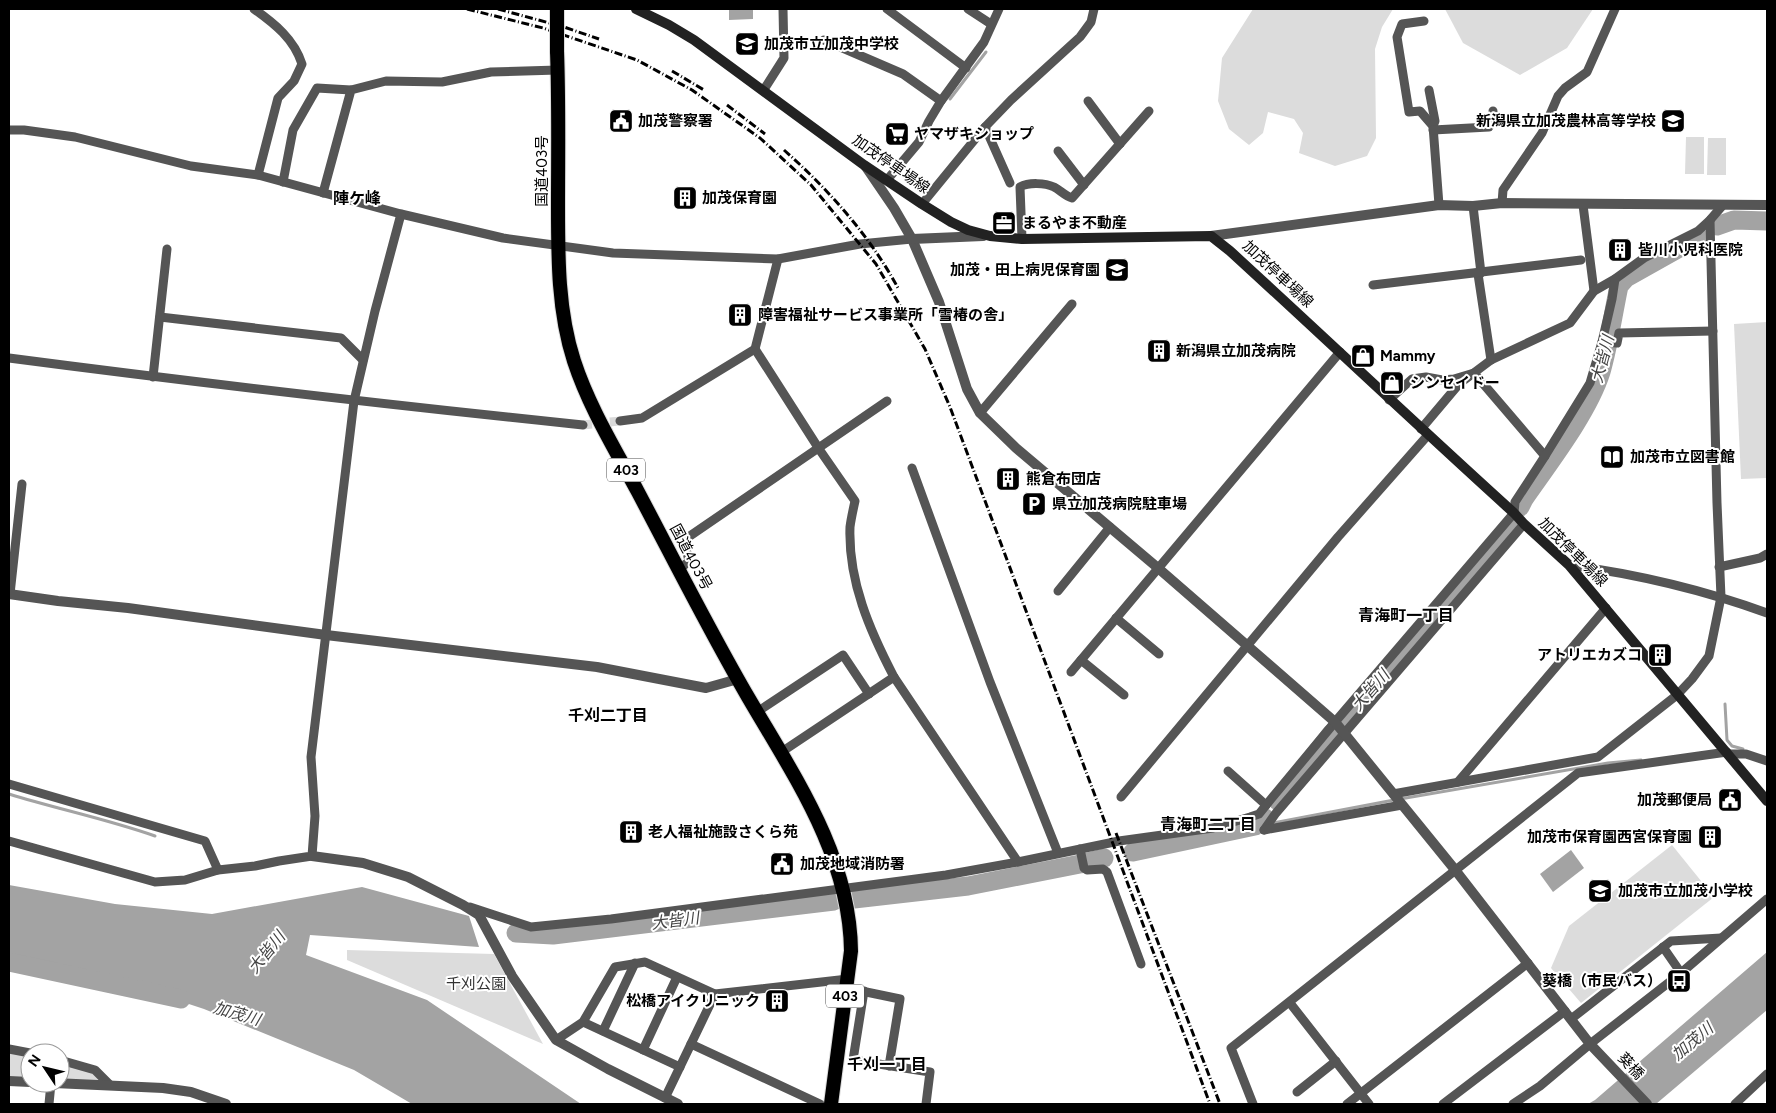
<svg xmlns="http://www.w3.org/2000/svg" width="1776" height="1113" font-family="Figtree,'Noto Sans JP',sans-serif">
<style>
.green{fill:#dcdcdc}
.water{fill:#a3a3a3}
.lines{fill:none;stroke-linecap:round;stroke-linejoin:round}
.stream{stroke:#a3a3a3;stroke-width:3}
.river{stroke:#a3a3a3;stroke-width:19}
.minor-tunnel{stroke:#d9d9d9;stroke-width:9;stroke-dasharray:9 4.5;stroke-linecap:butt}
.trunk-casing{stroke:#dbdbdb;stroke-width:16}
.minor{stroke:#555;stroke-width:9}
.tertiary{stroke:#555;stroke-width:10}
.secondary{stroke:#222;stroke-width:10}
.trunk{stroke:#000;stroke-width:14}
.rail{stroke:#000;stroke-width:3;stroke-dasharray:8 2.5 1 2.5;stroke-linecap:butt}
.trunk-bridge-casing{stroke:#dbdbdb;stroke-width:16;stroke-linecap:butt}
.trunk-bridge{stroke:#000;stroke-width:14}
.labels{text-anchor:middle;stroke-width:4;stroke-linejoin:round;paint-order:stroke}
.shield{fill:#fff;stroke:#4c4c4c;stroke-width:1}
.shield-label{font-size:14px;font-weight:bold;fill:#000}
.poi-label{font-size:15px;font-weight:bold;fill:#000;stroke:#fff;text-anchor:start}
.street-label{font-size:15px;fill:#000;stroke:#fff}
.park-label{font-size:15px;fill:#333;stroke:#fff}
.neighbourhood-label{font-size:16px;font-weight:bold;fill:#000;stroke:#fff}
.water-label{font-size:16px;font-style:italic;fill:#444;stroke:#fff}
</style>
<rect width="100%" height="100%" fill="#fff"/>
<g class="green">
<polygon points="1253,9 1393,9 1382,27 1375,49 1376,138 1367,156 1335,166 1299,153 1303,133 1294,119 1268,112 1263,133 1249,145 1229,129 1218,101 1222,58"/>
<polygon points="1445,9 1593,9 1567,48 1520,75 1463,43"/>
<polygon points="1686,137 1704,137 1704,174 1685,174"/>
<polygon points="1708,138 1726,138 1726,175 1707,175"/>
<polygon points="1767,322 1767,478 1741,479 1734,324"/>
<polygon points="1672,845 1714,897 1581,1003 1551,968 1569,926"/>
<polygon points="347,950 494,954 543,1044 347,960"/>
<polygon points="9,1052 30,1057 30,1080 9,1079"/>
<polygon points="60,1064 94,1072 104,1082 60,1081"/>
</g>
<g class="water">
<polygon points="729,9 753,9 753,19 729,20"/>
<polygon points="1571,850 1584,868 1553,892 1540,874"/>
<polygon points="9,885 115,904 212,914 362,887 469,916 479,947 310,935 306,955 427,1000 581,1104 412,1104 354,1070 204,1009 107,977 9,957"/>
<polygon points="1767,952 1767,1010 1656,1104 1588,1104 1595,1100"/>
</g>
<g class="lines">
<g class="stream">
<polyline points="950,99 986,52"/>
<polyline points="1725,704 1727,740 1732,746 1743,749"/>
<path d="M9,794C57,809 107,819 155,836"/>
<polyline points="1400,799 1608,763 1641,760"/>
<polyline points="1273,823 1394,800"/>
<polyline points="1255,826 1267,824"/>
</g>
<g class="river">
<polyline points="1717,226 1734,220 1767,221"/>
<path d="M1520,507L1524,499C1549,463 1588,413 1601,372C1609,344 1613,314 1619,286L1626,278L1699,237"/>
<polyline points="1345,719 1512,525"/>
<polyline points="1278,801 1332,733"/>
<polyline points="1133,852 1255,826 1265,818"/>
<polyline points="854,899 968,886 1080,864 1104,858"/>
<polyline points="516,933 553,935 834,901"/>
<polyline points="9,962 181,999"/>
</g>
<polyline class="minor-tunnel" points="583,425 620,421"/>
<defs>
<path id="trunk" d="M557,51C559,103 558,155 558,207C558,258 558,312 574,361C589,407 615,449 638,492C674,560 709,630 748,697C794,776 850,856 851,951L831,1104"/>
</defs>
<use href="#trunk" class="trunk-casing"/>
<g class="minor">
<path d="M254,9C275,24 294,39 302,64L294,81L278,98L258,175"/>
<polyline points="887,9 966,68"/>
<polyline points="968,9 991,24"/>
<polyline points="1424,21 1402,24 1397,37 1409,112 1420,111 1433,126 1439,205"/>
<polyline points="824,40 903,74 941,101"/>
<polyline points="1429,90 1435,121 1433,126"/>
<polyline points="763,91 784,58 783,9"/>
<polyline points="1088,101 1120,144"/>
<polyline points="985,127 1010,183"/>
<polyline points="9,130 24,130 75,137 191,166 258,175 401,214 503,238 613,253 778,259 860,244 912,239"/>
<polyline points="1433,130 1489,127 1493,117 1493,111"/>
<polyline points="1058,151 1084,185"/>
<polyline points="887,180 919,142 929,121 941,101 984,42 999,9"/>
<polyline points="283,182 293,130 317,88 351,90"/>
<polyline points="323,193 351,90 386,81 442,82 491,72 558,70"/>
<polyline points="1502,203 1503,190 1542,133 1558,96 1565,88 1587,72 1615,9"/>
<polyline points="922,204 985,127 1011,100 1080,37 1091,22 1094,9"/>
<polyline points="1583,205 1594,291"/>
<polyline points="1473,206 1481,273"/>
<path d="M1022,239L1020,187C1029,182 1045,183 1054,187C1060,190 1065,196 1072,198L1149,111"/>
<polyline points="1478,274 1491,360"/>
<polyline points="1373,285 1581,260"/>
<polyline points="160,317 341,338 363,360"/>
<polyline points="1602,342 1617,343 1619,333 1713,331"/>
<path d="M755,349L819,449L855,501C853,510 851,519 850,527C848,581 870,631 894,677L1018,862"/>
<path d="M9,358C200,383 391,405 583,425"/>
<polyline points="153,377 167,249"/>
<polyline points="1389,400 1412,379 1426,377 1442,380 1454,379 1474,373 1545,456"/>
<polyline points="980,413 1072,304"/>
<polyline points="620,421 642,418 755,349 778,259"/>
<polyline points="1421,429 1459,384 1491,360 1570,323 1594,291 1615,279 1644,258 1698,231 1710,220 1723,205"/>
<polyline points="912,468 990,682 1058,853"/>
<path d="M1569,565C1636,574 1704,590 1767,613"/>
<polyline points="1719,567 1760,558 1767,554"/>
<polyline points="679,570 689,561 684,540 887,401"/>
<polyline points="1058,591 1110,527"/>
<polyline points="10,594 22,484"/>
<polyline points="1116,618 1159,654"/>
<polyline points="1081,660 1124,695"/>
<polyline points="1071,672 1340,352"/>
<polyline points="757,712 843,655 869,694"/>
<polyline points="780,753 894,677"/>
<polyline points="1730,754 1746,754 1767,761"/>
<polyline points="1228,771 1266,805"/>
<polyline points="1458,782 1606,608"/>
<polyline points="9,784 205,841 218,870"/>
<polyline points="1393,794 1598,757 1677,695 1692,679 1709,656 1721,597 1717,503 1710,220"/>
<polyline points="1121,797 1338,537 1428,435"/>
<polyline points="1264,830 1276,813 1524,524"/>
<polyline points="1264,830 1402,805"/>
<polyline points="9,841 155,882 185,880 218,870 255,866 279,861 312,856 315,816 311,757 354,401 375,311 401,214"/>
<polyline points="1080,849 1084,868 1087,870 1103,869 1107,872 1141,964"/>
<polyline points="470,907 531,927 611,919 946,875 1018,862 1119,841 1213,828 1250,817 1259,814 1271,799 1335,722 1514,513 1515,502 1545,456 1590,383 1602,342 1612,299 1615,279"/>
<polyline points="1663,947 1681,973"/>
<polyline points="847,988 900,999 889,1066"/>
<polyline points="864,991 853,1060 930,1072 926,1104"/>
<polyline points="1290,1003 1369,1104"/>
<polyline points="1571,1019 1671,941 1721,938"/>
<polyline points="583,1022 680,1067"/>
<polyline points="603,1031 635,963"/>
<polyline points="556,1040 583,1022 615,967 645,962 715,994 848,979"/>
<polyline points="691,1044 820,1104"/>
<polyline points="9,1049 30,1053"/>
<polyline points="643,1050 677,977"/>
<polyline points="60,1060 95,1070 110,1085"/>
<polyline points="1297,1092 1336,1061"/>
<polyline points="665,1098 715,994"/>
<polyline points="49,1104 51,1083"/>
<polyline points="1253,1104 1231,1048 1578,773 1727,752"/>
<polyline points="1347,1104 1528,963"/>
<polyline points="1443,1104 1565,1011"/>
<polyline points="1513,1104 1540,1086 1590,1044 1681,973 1767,899"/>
<polyline points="1735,1104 1767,1074"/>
</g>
<g class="tertiary">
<polyline points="866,167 894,208 912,239 939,302 967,389 980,413 1016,448 1158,568 1335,722 1456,871 1590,1044 1647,1104"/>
<polyline points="1211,236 1439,205 1473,206 1502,203 1767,205"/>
<polyline points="912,239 983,236"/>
<polyline points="9,594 58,601 128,608 326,635 597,667 706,688 738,679"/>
<polyline points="312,856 363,863 408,877 463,905 479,915 512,976 556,1040 608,1069 678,1104"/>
<polyline points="9,1081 30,1082"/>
<polyline points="54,1083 163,1088 191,1092 226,1104"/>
</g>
<path class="secondary" d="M636,9L669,25L694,40L864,165L922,204L951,222L968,230L990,236L1022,239L1211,236L1230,251C1325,338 1419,427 1514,513L1524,524L1569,565L1767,801"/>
<use href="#trunk" class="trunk"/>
<g class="rail">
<polyline points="467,9 543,28 637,60 692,90 760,138 811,185 876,264 925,349 950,407 1210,1104"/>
<polyline points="498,9 564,27 599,39"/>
<polyline points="672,71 704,90"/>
<polyline points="727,105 765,134"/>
<path d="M784,150C828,189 870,236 898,288"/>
<polyline points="1116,833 1220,1104"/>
</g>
<defs>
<polyline id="trunk-bridge" points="557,9 557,51"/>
</defs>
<use href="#trunk-bridge" class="trunk-bridge-casing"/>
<use href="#trunk-bridge" class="trunk-bridge"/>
</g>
<defs>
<symbol id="school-square" viewBox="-11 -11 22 22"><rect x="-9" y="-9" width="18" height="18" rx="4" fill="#000" stroke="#fff"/><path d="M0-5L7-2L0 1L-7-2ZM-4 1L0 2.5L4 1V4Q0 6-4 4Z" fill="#fff"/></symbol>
<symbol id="civic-square" viewBox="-11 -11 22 22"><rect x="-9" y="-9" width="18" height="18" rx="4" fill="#000" stroke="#fff"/><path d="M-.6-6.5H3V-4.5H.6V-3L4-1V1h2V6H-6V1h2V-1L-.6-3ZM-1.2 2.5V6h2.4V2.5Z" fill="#fff"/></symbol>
<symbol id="supermarket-square" viewBox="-11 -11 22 22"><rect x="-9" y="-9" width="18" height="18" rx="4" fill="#000" stroke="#fff"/><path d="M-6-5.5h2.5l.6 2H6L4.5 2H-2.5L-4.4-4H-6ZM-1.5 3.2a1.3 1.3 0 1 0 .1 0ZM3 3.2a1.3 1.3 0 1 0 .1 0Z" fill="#fff"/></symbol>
<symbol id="building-square" viewBox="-11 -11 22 22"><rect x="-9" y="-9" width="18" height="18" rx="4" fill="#000" stroke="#fff"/><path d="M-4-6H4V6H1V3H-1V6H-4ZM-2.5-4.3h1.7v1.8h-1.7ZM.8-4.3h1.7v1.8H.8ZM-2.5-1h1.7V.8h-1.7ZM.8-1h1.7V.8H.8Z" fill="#fff"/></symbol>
<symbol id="office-square" viewBox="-11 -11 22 22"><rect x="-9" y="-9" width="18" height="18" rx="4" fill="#000" stroke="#fff"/><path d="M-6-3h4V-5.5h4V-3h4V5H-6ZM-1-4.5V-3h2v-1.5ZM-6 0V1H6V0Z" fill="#fff"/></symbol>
<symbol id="shop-square" viewBox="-11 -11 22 22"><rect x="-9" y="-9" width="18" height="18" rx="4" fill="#000" stroke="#fff"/><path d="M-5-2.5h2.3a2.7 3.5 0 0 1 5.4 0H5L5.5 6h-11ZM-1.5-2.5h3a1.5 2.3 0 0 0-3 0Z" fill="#fff"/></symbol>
<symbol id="library-square" viewBox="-11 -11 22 22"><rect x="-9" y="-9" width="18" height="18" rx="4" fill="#000" stroke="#fff"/><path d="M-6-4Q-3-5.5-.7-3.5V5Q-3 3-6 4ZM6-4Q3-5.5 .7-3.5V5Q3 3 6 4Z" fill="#fff"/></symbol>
<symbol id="parking-square" viewBox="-11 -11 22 22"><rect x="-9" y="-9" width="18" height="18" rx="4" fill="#000" stroke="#fff"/><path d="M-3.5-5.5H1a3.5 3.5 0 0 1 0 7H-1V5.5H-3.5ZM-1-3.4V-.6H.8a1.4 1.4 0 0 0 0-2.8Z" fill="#fff"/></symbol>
<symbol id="bus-square" viewBox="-11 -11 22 22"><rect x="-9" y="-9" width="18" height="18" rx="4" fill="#000" stroke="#fff"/><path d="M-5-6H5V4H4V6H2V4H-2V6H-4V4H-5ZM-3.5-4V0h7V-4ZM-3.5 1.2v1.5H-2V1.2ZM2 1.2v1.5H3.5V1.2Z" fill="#fff"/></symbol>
</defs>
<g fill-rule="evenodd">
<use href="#school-square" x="733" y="30" width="28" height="28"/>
<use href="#civic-square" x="607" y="107" width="28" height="28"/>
<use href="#school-square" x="1659" y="107" width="28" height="28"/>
<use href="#supermarket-square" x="883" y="120" width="28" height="28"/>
<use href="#building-square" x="671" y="184" width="28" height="28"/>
<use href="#office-square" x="990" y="209" width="28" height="28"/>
<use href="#building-square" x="1606" y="236" width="28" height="28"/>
<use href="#school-square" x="1103" y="256" width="28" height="28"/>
<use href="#building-square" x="726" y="301" width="28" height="28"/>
<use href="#building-square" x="1145" y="337" width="28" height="28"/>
<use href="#shop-square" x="1349" y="342" width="28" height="28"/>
<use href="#shop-square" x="1378" y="369" width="28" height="28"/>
<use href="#library-square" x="1598" y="443" width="28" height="28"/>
<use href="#building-square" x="994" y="465" width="28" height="28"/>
<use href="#parking-square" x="1020" y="490" width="28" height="28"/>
<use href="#building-square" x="1646" y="641" width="28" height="28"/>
<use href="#civic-square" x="1716" y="786" width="28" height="28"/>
<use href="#building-square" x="617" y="818" width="28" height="28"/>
<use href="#building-square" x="1696" y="823" width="28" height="28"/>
<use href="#civic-square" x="768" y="850" width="28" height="28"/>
<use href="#school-square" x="1586" y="877" width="28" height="28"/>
<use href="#bus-square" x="1665" y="967" width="28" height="28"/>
<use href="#building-square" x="763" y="987" width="28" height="28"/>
</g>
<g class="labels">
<g class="shield">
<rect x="607" y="458.5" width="38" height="23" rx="4"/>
<rect x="826" y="984.5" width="38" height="23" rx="4"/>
</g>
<g class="shield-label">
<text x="626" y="475">403</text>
<text x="845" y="1001">403</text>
</g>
<g class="poi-label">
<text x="764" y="49">加茂市立加茂中学校</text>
<text x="638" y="126">加茂警察署</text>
<text x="1656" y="126" text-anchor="end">新潟県立加茂農林高等学校</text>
<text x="914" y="139">ヤマザキショップ</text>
<text x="702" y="203">加茂保育園</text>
<text x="1022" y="228">まるやま不動産</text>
<text x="1638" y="255">皆川小児科医院</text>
<text x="1100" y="275" text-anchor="end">加茂・田上病児保育園</text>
<text x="758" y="320">障害福祉サービス事業所「雪椿の舎」</text>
<text x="1176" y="356">新潟県立加茂病院</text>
<text x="1380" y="361">Mammy</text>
<text x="1410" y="388">シンセイドー</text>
<text x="1630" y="462">加茂市立図書館</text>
<text x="1026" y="484">熊倉布団店</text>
<text x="1052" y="509">県立加茂病院駐車場</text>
<text x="1642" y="660" text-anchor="end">アトリエカズコ</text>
<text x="1712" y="805" text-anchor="end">加茂郵便局</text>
<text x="648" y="837">老人福祉施設さくら苑</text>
<text x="1692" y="842" text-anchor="end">加茂市保育園西宮保育園</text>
<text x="800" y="869">加茂地域消防署</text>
<text x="1618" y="896">加茂市立加茂小学校</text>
<text x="1662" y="986" text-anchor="end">葵橋（市民バス）</text>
<text x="760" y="1006" text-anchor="end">松橋アイクリニック</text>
</g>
<g class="street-label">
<text transform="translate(891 164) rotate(35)" y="5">加茂停車場線</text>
<text transform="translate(542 171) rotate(-90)" y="5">国道403号</text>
<text transform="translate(1278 274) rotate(43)" y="5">加茂停車場線</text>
<text transform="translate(1573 552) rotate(45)" y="5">加茂停車場線</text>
<text transform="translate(691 557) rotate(62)" y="5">国道403号</text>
<text transform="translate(1631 1066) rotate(47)" y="5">葵橋</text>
</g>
<g class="park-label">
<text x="476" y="989">千刈公園</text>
</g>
<g class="neighbourhood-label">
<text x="357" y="204">陣ケ峰</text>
<text x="1406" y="621">青海町一丁目</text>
<text x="608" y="721">千刈二丁目</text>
<text x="1208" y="830">青海町二丁目</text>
<text x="887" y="1070">千刈一丁目</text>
</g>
<g class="water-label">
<text transform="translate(1602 359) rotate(-75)" y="6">大皆川</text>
<text transform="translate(1370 690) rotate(-49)" y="6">大皆川</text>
<text transform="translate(675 920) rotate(-7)" y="6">大皆川</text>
<text transform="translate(266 952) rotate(-51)" y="6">大皆川</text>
<text transform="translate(237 1013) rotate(16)" y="6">加茂川</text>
<text transform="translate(1692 1041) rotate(-40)" y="6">加茂川</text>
</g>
</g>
<rect width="1776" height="1113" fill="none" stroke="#000000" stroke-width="20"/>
<g transform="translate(45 1068) rotate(305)"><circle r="24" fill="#ffffff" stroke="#999999"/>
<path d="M0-4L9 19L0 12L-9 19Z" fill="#000000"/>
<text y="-8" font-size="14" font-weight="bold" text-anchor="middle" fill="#000000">N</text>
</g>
</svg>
